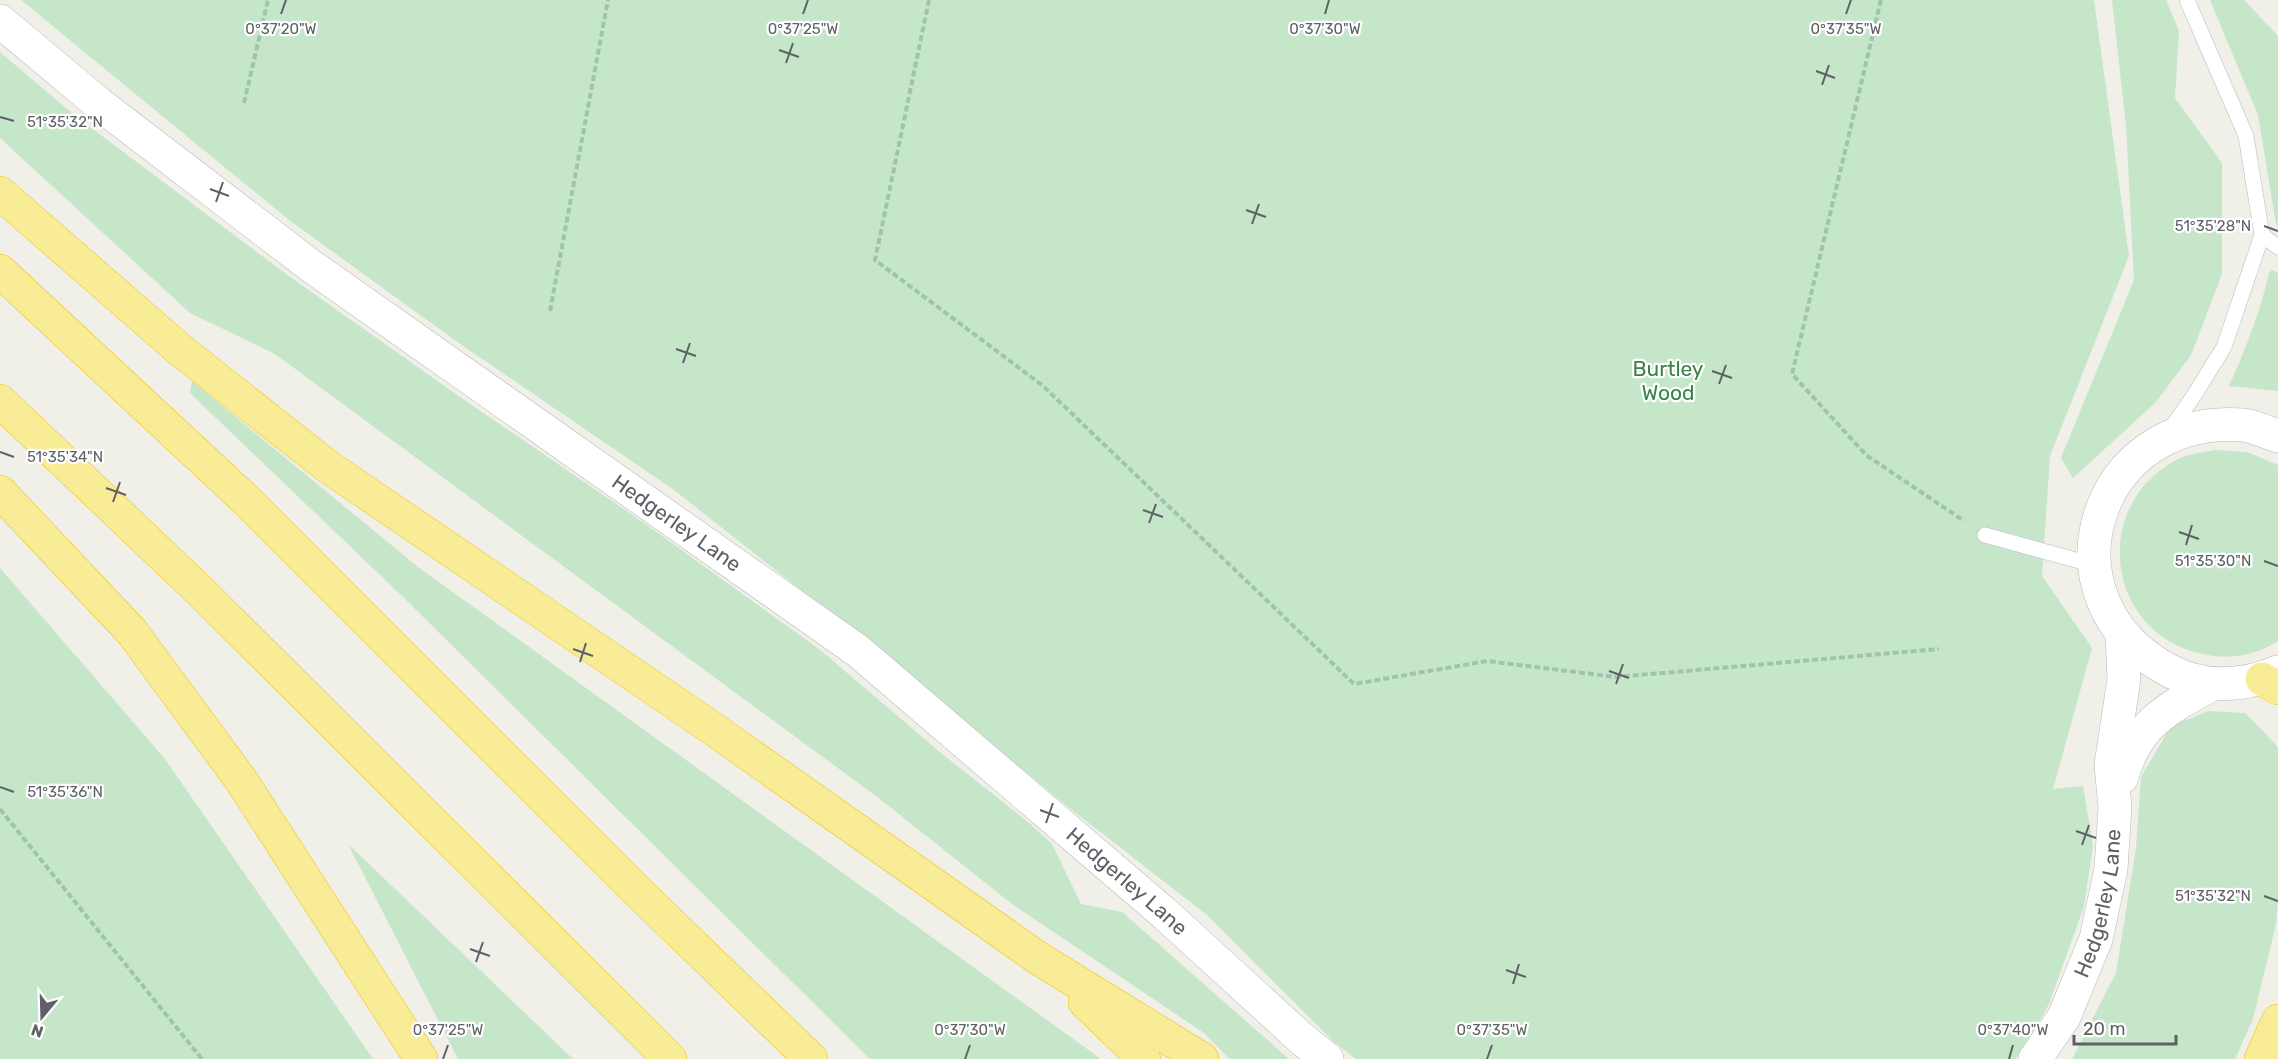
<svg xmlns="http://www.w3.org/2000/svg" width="2278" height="1059" font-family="Rubik,sans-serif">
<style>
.green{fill:#c5e6c9}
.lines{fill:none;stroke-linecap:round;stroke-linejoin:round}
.lane-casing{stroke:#b7b9bd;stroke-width:16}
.secondary-casing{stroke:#b6b8be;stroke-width:34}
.highway-casing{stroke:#eec20a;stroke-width:34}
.path{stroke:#9dc5ae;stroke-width:4;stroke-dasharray:6 3;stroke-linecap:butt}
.lane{stroke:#fff;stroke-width:15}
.secondary{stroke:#fff;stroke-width:33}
.highway{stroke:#f9ec96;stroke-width:33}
.ticks{fill:none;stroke:#5f6167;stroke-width:2}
.labels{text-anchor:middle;stroke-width:4.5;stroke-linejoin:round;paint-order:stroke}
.park-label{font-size:21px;fill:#398445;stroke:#fff}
.street-label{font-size:21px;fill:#5f6167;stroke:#fff}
.ticks-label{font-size:15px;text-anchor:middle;fill:#5f6167;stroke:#fff;stroke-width:4.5;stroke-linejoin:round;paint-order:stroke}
</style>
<rect width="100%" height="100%" fill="#f0efe8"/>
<g class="green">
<polygon points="21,0 2094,0 2129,256 2050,456 2042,576 2092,648 2053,789 2083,786 2093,846 2084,906 2049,1004 2026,1045 2015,1059 1356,1059 1334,1042 1207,915 1067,806 849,628 674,490 456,341 289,220"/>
<polygon points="2112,0 2166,0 2179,31 2175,98 2222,163 2222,274 2191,355 2156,402 2073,478 2061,458 2134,280 2126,126"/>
<polygon points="2210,0 2244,0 2278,36 2278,226 2276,224 2258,115"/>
<polygon points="0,52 74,115 286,274 460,397 644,523 819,649 941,753 1028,822 1052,844 1081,904 1122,912 1289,1059 1230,1059 1204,1033 1012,904 880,799 275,354 190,313 0,138"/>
<path d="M2272,270L2278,273V391L2229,386C2246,348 2260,313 2269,273Z"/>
<polygon points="192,381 418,567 1101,1059 870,1059 402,596 190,393"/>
<path d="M2214,450L2247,452L2278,465V641C2272,644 2265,649 2258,651C2242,657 2224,658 2208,655C2107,639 2087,506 2178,459C2188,454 2202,453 2214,450Z"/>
<polygon points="0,568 165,759 373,1059 0,1059"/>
<polygon points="2209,711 2245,713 2278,747 2278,900 2276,924 2253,1019 2235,1059 2072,1059 2116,973 2136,848 2141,777 2171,726"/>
<polygon points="348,844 573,1059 458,1059"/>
</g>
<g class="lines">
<defs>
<g id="lane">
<polyline points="2262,235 2278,247"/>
<polyline points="2167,434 2193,397 2224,347 2262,235 2246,136 2187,0"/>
<polyline points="1985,535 2094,565"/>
</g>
<g id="secondary">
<path id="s1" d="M0,21L98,103L311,266L858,651L1164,913L1303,1040L1327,1059"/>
<path d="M2278,436C2267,433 2255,426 2243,425C2093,413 2036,599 2168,670C2203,689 2243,687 2278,672"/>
<path d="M2122,777C2136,724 2168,708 2213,684"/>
<path id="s2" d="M2035,1059L2064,1017L2096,939L2111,869L2115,807L2111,765L2124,679L2122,635"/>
</g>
<g id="highway">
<polyline points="0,193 179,349 327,466 709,726 1038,958 1202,1059"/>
<polyline points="0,271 245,499 635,889 811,1059"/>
<polyline points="0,401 201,592 670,1059"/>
<polyline points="0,492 132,632 241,780 421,1059"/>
<polyline points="2262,679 2278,688"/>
<polyline points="1085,1002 1144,1059"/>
<polyline points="2261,1059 2278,1021"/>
</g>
</defs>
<use href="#lane" class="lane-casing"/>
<use href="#secondary" class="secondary-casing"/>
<use href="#highway" class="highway-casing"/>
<g class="path">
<polyline points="929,0 875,260 1042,385 1354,684 1487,661 1616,677 1939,649"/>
<polyline points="1881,0 1792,374 1866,455 1964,521"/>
<polyline points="244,103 268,0"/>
<polyline points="550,311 608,0"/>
<polyline points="0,809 202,1059"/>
</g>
<use href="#lane" class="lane"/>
<use href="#secondary" class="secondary"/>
<use href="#highway" class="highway"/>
</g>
<path class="ticks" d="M281,14L286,0M803,14L808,0M1325,14L1329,0M1846,14L1851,0M779,50L799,57M786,63L793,43M1816,71L1835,78M1822,85L1829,65M0,117L14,121M210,189L229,196M216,202L223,182M1246,210L1266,217M1252,224L1259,204M2264,226L2278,231M676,349L696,356M683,363L690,343M1712,371L1732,378M1719,384L1726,365M0,452L14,457M106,488L126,495M113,502L120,482M1143,510L1163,517M1149,523L1156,504M2179,532L2199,539M2186,545L2192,525M2264,561L2278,566M573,649L593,656M580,662L586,643M1609,671L1629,678M1616,684L1623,664M0,787L14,792M1040,810L1059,817M1046,823L1053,803M2076,831L2096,838M2082,845L2089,825M2264,896L2278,901M470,949L490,956M476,962L483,942M1506,970L1526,977M1513,984L1519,964M443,1059L448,1045M965,1059L970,1045M1487,1059L1492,1045M2009,1059L2013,1045"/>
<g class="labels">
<g class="park-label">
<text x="1668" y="376">Burtley<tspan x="1668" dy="24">Wood</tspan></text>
</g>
<g class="street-label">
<text dy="7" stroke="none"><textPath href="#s1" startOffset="843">Hedgerley Lane</textPath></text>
<text dy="7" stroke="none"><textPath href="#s1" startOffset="1419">Hedgerley Lane</textPath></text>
<text dy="7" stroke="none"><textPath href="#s2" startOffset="171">Hedgerley Lane</textPath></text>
</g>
</g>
<g class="ticks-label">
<text x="281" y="34">0°37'20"W</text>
<text x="1325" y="34">0°37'30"W</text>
<text x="803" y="34">0°37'25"W</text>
<text x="1846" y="34">0°37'35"W</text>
<text x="65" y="127">51°35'32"N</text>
<text x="2213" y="231">51°35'28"N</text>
<text x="65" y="462">51°35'34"N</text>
<text x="2213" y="566">51°35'30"N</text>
<text x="65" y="797">51°35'36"N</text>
<text x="2213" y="901">51°35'32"N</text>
<text x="448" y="1035">0°37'25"W</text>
<text x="970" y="1035">0°37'30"W</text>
<text x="1492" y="1035">0°37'35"W</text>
<text x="2013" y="1035">0°37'40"W</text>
</g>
<g transform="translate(42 1017) rotate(199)" stroke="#ffffff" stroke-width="4.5" paint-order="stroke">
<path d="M0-4.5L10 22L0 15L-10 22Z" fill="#5f6167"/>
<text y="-9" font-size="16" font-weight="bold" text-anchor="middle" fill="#5f6167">N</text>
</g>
<path d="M2074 1035v9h102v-9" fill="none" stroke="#5f6167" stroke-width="3"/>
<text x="2083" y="1035" font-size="18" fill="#5f6167" stroke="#ffffff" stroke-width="4.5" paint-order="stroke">20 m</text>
</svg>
